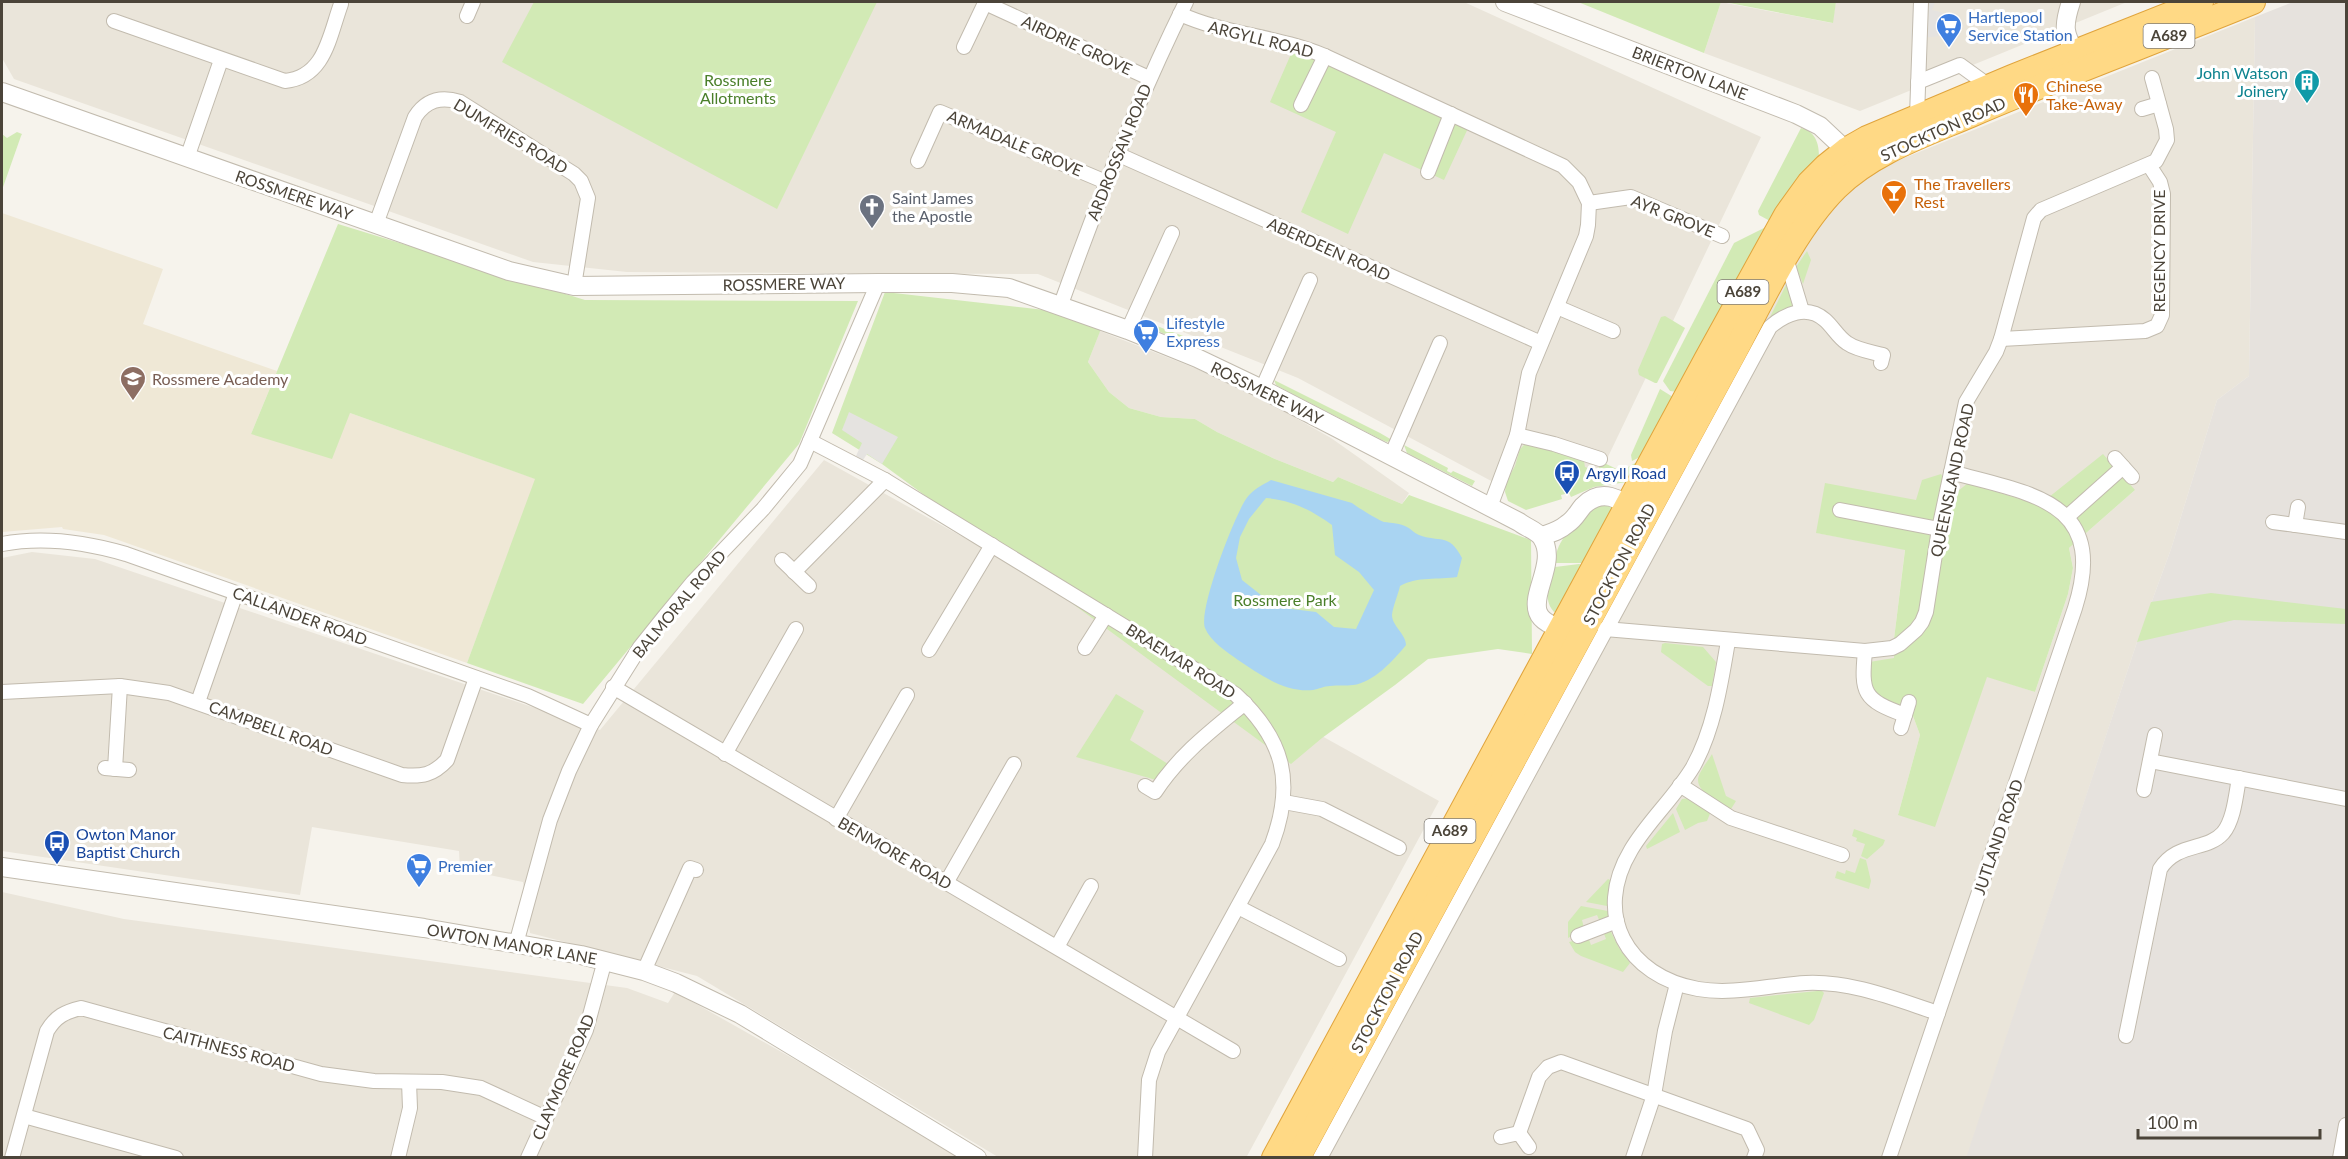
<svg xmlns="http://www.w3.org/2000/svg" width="2348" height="1159" font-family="Lato,sans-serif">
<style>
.residential{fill:#eae5da;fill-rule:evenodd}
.industrial{fill:#e6e2dd}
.education{fill:#efe8d6}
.green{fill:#d2eab5}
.parking{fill:#e5e3e0}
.water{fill:#a9d4f2;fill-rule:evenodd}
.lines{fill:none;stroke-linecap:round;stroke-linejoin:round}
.minor-casing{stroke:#c2bbae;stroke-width:16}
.tertiary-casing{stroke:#c2bbae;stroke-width:20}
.trunk-casing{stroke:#e0a43c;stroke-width:26}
.minor{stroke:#fff;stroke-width:14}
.tertiary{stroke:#fff;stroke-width:18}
.trunk{stroke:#ffd985;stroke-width:24}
.labels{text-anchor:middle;stroke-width:6;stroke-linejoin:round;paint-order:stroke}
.shield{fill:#fff;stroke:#817c74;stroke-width:1.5}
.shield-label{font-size:15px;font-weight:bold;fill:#4b4439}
.shop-label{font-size:16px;fill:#366cbe;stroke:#fff;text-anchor:start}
.street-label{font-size:16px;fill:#4b4439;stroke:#fff}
.culture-label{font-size:16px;fill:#0d838f;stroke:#fff;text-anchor:end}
.park-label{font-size:16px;fill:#4a7f2a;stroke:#fff}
.food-label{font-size:16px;fill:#c56008;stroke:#fff;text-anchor:start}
.worship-label{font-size:16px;fill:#5b616d;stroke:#fff;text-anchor:start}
.education-label{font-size:16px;fill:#785e54;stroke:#fff;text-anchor:start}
.transit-label{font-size:16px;fill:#164399;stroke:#fff;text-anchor:start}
</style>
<rect width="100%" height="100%" fill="#f6f3ec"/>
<g class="residential">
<polygon points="2,2 1464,2 1761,137 1595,484 1527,500 1298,378 1038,274 627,272 533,262 14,79 2,58"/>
<polygon points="1721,2 1832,23 1836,2 2127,2 1860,111 1704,53"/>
<path d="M2255,17L2249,376L2217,400L2171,549L2137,642L1967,1157L1328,1158L1665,536L1822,191ZM2135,490L2069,548L2073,568L2068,594L2035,692L1987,676L1898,815L1920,735L1913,716L1891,704L1870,662L1895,659L1894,639L1905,549L1817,533L1917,500L1953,495L2039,505Z"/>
<polygon points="1100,331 1205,372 1285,412 1331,438 1409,493 1402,504 1338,477 1333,482 1275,459 1217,432 1195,419 1161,417 1129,408 1109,392 1088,362"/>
<polygon points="824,460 1439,801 1246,1158 998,1157 697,976 530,933 523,882 460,869 459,851 312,827 300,895 2,851 2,558 32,552 95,559 600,730"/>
<polygon points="2,892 124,919 627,988 668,1003 675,992 934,1138 964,1158 2,1158"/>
</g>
<polygon class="industrial" points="2293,2 2346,2 2346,1157 1966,1158 2137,642 2171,549 2217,400 2249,376 2255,17"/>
<polygon class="education" points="2,213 163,269 143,324 277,371 251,434 350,413 536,479 467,663 104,535 63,529 62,527 2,532"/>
<g class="green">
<polygon points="534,2 877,2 777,209 502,62"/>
<polygon points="1578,2 1721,2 1704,53"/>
<polygon points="1724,2 1836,2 1833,23"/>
<polygon points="1295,45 1470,124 1444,180 1384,153 1348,234 1301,212 1336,132 1270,102"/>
<path d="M1801,128C1815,131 1819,143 1819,156L1792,188L1770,221L1759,215L1758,211Z"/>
<polygon points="17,132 22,134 21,136 2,190 2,134 7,138"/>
<polygon points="338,224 585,300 858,301 799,444 583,704 467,663 535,479 350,413 332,459 251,434"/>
<polygon points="1766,227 1768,227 1677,392 1670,391 1663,381 1734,243"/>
<polygon points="1807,251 1811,260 1803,284 1796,267"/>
<polygon points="1788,281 1800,308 1784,310 1769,319"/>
<polygon points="885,292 1054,311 1101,329 1088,362 1109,392 1129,408 1161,417 1195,419 1217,432 1275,459 1333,482 1338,477 1402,504 1409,495 1531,540 1532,654 1498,649 1428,659 1395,685 1322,738 1291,764 882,464 832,433"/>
<polygon points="1665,316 1685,328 1657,383 1655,383 1639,375 1638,370 1661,317"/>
<polygon points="1141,320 1191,339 1197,342 1195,346 1145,326"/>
<polygon points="1274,380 1380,433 1392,440 1387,442 1382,440 1287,391 1276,385"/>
<polygon points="1660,389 1673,397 1640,457 1632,461 1631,455"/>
<polygon points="1528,441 1582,460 1584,461 1585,467 1597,471 1602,462 1621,471 1637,462 1627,482 1594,487 1571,497 1569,493 1561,495 1562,499 1526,510 1508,501 1505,492 1506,482 1515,466 1520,449"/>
<polygon points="1404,445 1448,468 1447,471 1451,473 1453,471 1475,481 1472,486 1407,453"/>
<path d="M2103,454L2135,490L2069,548L2073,568L2068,594L2035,692L1987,677L1935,827L1898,815L1920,735L1913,716C1886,702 1865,697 1869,662L1894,658V639L1905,550L1816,533L1825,483L1916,500L1922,480L1941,474L1953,495L1968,483L2039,505Z"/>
<path d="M1598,505L1614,506L1584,563H1555C1555,539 1580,517 1598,505Z"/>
<path d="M1579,564L1582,565L1557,612H1554C1542,598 1550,583 1555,567Z"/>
<polygon points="2211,593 2346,609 2346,624 2234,620 2137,642 2151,602"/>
<polygon points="1665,643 1703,647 1716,662 1712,686 1708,686 1661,652 1662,644"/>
<polygon points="1116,694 1144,711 1130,740 1168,764 1156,780 1076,757"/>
<path d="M1712,754L1726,796L1736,801L1731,809C1722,803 1698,794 1698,780C1698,773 1708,761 1712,754Z"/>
<polygon points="1690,798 1711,811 1707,821 1698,823 1685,830 1676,809 1682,799"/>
<polygon points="1673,813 1680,832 1647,849 1646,846"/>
<polygon points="1854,829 1885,840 1883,845 1867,859 1861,856 1865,844 1856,841 1857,838 1852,836"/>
<polygon points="1860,858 1866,860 1871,881 1869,889 1835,878 1837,871 1845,874 1846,870 1855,873"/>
<polygon points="1608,879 1610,880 1607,906 1586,902"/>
<polygon points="1581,906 1608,911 1608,918 1600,922 1597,915 1582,920 1584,928 1568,938 1568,922"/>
<polygon points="1610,930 1619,948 1630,963 1623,972 1581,956 1575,952 1569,942 1588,937 1591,945 1606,939 1603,931"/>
<polygon points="1817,991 1822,991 1824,993 1814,1020 1809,1025 1749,1003 1750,998"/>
</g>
<g class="parking">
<polygon points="1913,2 1935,2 1932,10 1948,14 1950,35 1911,39"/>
<polygon points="849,412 898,437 882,464 867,454 863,460 856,456 862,443 842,430"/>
</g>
<path class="water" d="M1271,480L1352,503C1357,507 1378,520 1384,522C1392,523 1400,523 1407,527C1411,529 1414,533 1419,535C1439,543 1449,532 1462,558L1457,577C1438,580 1418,576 1400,586C1398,595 1393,606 1392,615C1392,626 1406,634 1406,645C1394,660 1373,683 1353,685C1346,686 1338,685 1330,686C1324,686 1319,689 1313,690C1285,693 1259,674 1238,660C1227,652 1210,641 1205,628C1198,610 1234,517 1246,499C1253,489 1261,486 1271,480ZM1266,498C1292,500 1311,510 1332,525L1335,555L1359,572L1374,590L1356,629L1334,627L1316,612L1292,609L1261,595L1242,580L1236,558L1240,537L1249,519Z"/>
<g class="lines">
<defs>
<g id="minor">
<path d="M1180,14C1226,35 1278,36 1325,56L1563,166L1579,182L1589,203L1588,225L1586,236L1529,373L1517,435L1490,507"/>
<polyline points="467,16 473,2"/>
<path d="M114,21L285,81C325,77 329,37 341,4"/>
<polyline points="964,47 985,3 1149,78"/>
<polyline points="1918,82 1960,65 1989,86"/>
<polyline points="1301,105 1325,56"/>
<polyline points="2142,109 2159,104"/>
<polyline points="1917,116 1921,2"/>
<polyline points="1117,154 1541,343"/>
<polyline points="187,158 221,60"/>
<polyline points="918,161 940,112 1106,182"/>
<polyline points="1428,172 1451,114"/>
<polyline points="1589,203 1631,197 1722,236"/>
<path d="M376,224L415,117C426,100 441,96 460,102L574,174L581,181L588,198L574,286"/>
<polyline points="1786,258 1802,311"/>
<path d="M1060,307C1097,203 1137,101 1186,2"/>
<polyline points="1557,307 1613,331"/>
<polyline points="1128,330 1172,233"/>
<polyline points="2001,339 2145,331 2157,326 2162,315 2163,194 2160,182 2149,165"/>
<polyline points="1262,389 1310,280"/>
<polyline points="1517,435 1554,444 1600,459"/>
<path d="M810,441L885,480L1235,694C1284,739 1295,782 1272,844L1158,1052L1149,1080L1145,1158"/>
<polyline points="1391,456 1440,343"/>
<polyline points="2115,458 2132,477"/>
<polyline points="1840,510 1939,529"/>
<polyline points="2067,517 2123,467"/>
<polyline points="2273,522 2346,532"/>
<polyline points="2295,525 2298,507"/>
<path d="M2,544C44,536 85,542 126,554L528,696L591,725"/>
<polyline points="782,560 809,586"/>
<polyline points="794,572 885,480"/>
<polyline points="1605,629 1865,651 1892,648 1900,644 1916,630 1922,622 1926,612 1939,529 1966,402 1996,352 2001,339 2034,218 2041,210 2156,161 2167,140 2166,129 2152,78"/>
<path d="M1728,641C1721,683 1714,729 1693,767C1675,797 1648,821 1631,850C1592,915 1627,976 1698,989C1733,995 1770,985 1806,983C1852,981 1895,999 1938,1013"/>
<polyline points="1085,648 1106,615"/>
<polyline points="929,650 992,545"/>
<path d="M1865,651C1861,693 1863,700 1905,715"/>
<polyline points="613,687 1233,1051"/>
<path d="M2,692L120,686L169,693L402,775C422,777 433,775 447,760L476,678"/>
<polyline points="198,702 236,593"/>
<polyline points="1901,728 1909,702"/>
<polyline points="725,754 796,629"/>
<polyline points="2150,761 2346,799"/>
<polyline points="105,768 129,770"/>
<polyline points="115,769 120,686"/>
<polyline points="1680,785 1731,818 1842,855"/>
<path d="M1145,786L1155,792C1180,754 1211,731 1245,703"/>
<polyline points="2144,790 2155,735"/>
<polyline points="1284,802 1322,809 1399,848"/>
<polyline points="836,819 907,695"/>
<polyline points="946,883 1014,764"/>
<polyline points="1238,907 1339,959"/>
<polyline points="1578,936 1617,921"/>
<polyline points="516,944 550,820 569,771 591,725 640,647 664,617 693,582 763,509 800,464 878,283"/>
<polyline points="1057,947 1091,886"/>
<polyline points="644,971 690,868 696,870"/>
<path d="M2126,1036L2160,869C2177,842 2207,851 2223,833C2234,820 2236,794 2239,778"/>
<polyline points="24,1116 176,1158"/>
<polyline points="1519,1133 1539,1077 1548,1067 1561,1062 1747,1129 1757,1150 1754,1158"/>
<polyline points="1501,1137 1519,1133 1529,1147"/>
<path d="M12,1158L47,1031C56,1016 65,1012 81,1008L321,1074L374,1081L442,1082L481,1088L546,1118"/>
<polyline points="398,1158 410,1108 409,1082"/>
<polyline points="528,1158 586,1030 605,960"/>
<path d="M1320,1158L1770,327C1785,314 1807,304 1825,320C1833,327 1838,337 1847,343C1857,350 1872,352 1883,355L1881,363"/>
<polyline points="1633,1158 1654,1095 1665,1031 1677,984"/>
<path d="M1889,1158L2075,608C2109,500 2030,494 1951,472"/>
<polyline points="2340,1158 2346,1125"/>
</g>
<g id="tertiary">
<polyline points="1505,2 1796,114 1820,126 1854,158"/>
<path d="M2071,2C2061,32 2066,34 2079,62"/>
<path d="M2,92L509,271L574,286L878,283H952L1009,288L1128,330L1197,358L1262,389L1519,522C1525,527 1538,531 1542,538C1564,572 1500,620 1572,630"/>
<path d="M1542,536C1551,533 1559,531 1567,524C1574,520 1578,512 1583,506C1601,488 1621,497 1635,514"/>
<polyline points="2,867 424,928 581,955 644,971 676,983 740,1014 977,1158"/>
</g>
<g id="trunk">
<polyline points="1274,1158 1707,358 1786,215 1809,183 1826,166 1846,150 1867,138 2012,77 2201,2"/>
<path d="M1298,1158L1727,366C1758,310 1791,233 1836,188C1873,152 1924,135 1971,115C2064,75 2160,40 2253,2"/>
</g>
</defs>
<use href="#minor" class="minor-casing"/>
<use href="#tertiary" class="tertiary-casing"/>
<use href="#trunk" class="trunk-casing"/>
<use href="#minor" class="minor"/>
<use href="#tertiary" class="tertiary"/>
<use href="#trunk" class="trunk"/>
</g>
<defs>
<symbol id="supermarket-pin" viewBox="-11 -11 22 30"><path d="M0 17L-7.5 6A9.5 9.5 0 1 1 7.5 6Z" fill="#3f7fe0" stroke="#fff"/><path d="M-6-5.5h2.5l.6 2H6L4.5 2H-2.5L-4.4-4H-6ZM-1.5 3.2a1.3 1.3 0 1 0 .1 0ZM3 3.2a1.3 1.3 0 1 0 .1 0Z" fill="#fff"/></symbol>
<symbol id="building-pin" viewBox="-11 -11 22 30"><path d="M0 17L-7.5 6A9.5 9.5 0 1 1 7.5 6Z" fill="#0f9aa8" stroke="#fff"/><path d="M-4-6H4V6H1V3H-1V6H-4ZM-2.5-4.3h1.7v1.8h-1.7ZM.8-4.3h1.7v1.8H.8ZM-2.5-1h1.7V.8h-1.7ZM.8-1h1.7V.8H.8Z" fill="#fff"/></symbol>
<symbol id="restaurant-pin" viewBox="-11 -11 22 30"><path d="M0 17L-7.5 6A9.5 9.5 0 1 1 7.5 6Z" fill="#e8710a" stroke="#fff"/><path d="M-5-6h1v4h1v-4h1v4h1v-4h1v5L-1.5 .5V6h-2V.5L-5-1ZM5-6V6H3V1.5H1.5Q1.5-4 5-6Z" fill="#fff"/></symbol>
<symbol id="bar-pin" viewBox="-11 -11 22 30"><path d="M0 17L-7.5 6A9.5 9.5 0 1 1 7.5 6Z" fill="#e8710a" stroke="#fff"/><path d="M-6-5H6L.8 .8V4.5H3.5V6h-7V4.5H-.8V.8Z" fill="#fff"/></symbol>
<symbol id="church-pin" viewBox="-11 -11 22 30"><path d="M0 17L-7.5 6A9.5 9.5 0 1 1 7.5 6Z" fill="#6b7280" stroke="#fff"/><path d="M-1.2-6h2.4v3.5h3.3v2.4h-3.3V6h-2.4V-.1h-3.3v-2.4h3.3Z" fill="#fff"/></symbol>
<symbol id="school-pin" viewBox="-11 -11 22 30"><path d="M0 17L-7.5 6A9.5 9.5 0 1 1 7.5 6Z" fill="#8d6e63" stroke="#fff"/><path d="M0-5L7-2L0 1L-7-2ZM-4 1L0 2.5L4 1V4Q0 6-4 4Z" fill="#fff"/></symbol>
<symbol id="bus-pin" viewBox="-11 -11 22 30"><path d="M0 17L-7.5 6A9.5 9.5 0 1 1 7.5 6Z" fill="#1a4fb4" stroke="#fff"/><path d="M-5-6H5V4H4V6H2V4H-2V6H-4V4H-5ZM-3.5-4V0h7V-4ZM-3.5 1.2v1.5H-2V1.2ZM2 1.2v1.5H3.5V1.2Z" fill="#fff"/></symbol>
</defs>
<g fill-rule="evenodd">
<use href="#supermarket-pin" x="1934" y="11" width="30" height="40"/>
<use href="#building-pin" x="2292" y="67" width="30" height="40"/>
<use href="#restaurant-pin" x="2011" y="80" width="30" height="40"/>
<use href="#bar-pin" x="1879" y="178" width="30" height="40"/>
<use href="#church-pin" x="857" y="192" width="30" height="40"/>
<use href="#supermarket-pin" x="1131" y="317" width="30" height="40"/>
<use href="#school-pin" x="118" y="364" width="30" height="40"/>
<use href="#bus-pin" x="1552" y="458" width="30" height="40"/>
<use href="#bus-pin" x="42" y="828" width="30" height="40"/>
<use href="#supermarket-pin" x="404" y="851" width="30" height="40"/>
</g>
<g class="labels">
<g class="shield">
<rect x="2143.5" y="24" width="51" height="24" rx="4.5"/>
<rect x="1717.5" y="280" width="51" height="24" rx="4.5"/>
<rect x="1424.5" y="819" width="51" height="24" rx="4.5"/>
</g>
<g class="shield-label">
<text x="2169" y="41">A689</text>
<text x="1743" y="297">A689</text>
<text x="1450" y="836">A689</text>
</g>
<g class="shop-label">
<text x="1968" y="23">Hartlepool<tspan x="1968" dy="18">Service Station</tspan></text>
<text x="1166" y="329">Lifestyle<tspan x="1166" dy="18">Express</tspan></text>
<text x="438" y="872">Premier</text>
</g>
<g class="street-label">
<text transform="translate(1261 39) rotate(14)" y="6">ARGYLL ROAD</text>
<text transform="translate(1077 45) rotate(25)" y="6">AIRDRIE GROVE</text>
<text transform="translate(1690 73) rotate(21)" y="6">BRIERTON LANE</text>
<text transform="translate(1943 129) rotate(-24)" y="6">STOCKTON ROAD</text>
<text transform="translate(511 136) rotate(31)" y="6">DUMFRIES ROAD</text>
<text transform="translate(1015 143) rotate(23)" y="6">ARMADALE GROVE</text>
<text transform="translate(1119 152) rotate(-68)" y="6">ARDROSSAN ROAD</text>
<text transform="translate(294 195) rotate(19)" y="6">ROSSMERE WAY</text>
<text transform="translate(1673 216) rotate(22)" y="6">AYR GROVE</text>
<text transform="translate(1329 249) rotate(24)" y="6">ABERDEEN ROAD</text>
<text transform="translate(2159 251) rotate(-90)" y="6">REGENCY DRIVE</text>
<text transform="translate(784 284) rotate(-1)" y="6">ROSSMERE WAY</text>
<text transform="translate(1267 393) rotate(26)" y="6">ROSSMERE WAY</text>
<text transform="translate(1952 480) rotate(-78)" y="6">QUEENSLAND ROAD</text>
<text transform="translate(1619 564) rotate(-62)" y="6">STOCKTON ROAD</text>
<text transform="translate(679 604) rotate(-50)" y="6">BALMORAL ROAD</text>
<text transform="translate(300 616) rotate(20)" y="6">CALLANDER ROAD</text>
<text transform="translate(1181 661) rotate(32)" y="6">BRAEMAR ROAD</text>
<text transform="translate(271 728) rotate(20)" y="6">CAMPBELL ROAD</text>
<text transform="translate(1998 837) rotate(-71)" y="6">JUTLAND ROAD</text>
<text transform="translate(895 853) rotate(30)" y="6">BENMORE ROAD</text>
<text transform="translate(512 944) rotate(10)" y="6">OWTON MANOR LANE</text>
<text transform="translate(1387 992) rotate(-62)" y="6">STOCKTON ROAD</text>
<text transform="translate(229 1049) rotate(15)" y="6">CAITHNESS ROAD</text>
<text transform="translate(563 1077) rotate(-67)" y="6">CLAYMORE ROAD</text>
</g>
<g class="culture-label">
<text x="2288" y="79">John Watson<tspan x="2288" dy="18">Joinery</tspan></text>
</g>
<g class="park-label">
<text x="738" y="86">Rossmere<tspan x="738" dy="18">Allotments</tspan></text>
<text x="1285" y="606">Rossmere Park</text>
</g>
<g class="food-label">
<text x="2046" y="92">Chinese<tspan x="2046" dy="18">Take-Away</tspan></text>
<text x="1914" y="190">The Travellers<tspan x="1914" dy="18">Rest</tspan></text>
</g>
<g class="worship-label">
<text x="892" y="204">Saint James<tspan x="892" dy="18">the Apostle</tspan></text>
</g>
<g class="education-label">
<text x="152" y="385">Rossmere Academy</text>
</g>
<g class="transit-label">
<text x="1586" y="479">Argyll Road</text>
<text x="76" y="840">Owton Manor<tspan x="76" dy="18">Baptist Church</tspan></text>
</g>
</g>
<rect width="2348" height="1159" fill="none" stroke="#4b4439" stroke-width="6"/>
<path d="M2138 1129v9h182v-9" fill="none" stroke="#4b4439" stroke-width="3"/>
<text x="2147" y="1129" font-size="18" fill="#4b4439" stroke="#ffffff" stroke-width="4.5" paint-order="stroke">100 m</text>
</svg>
